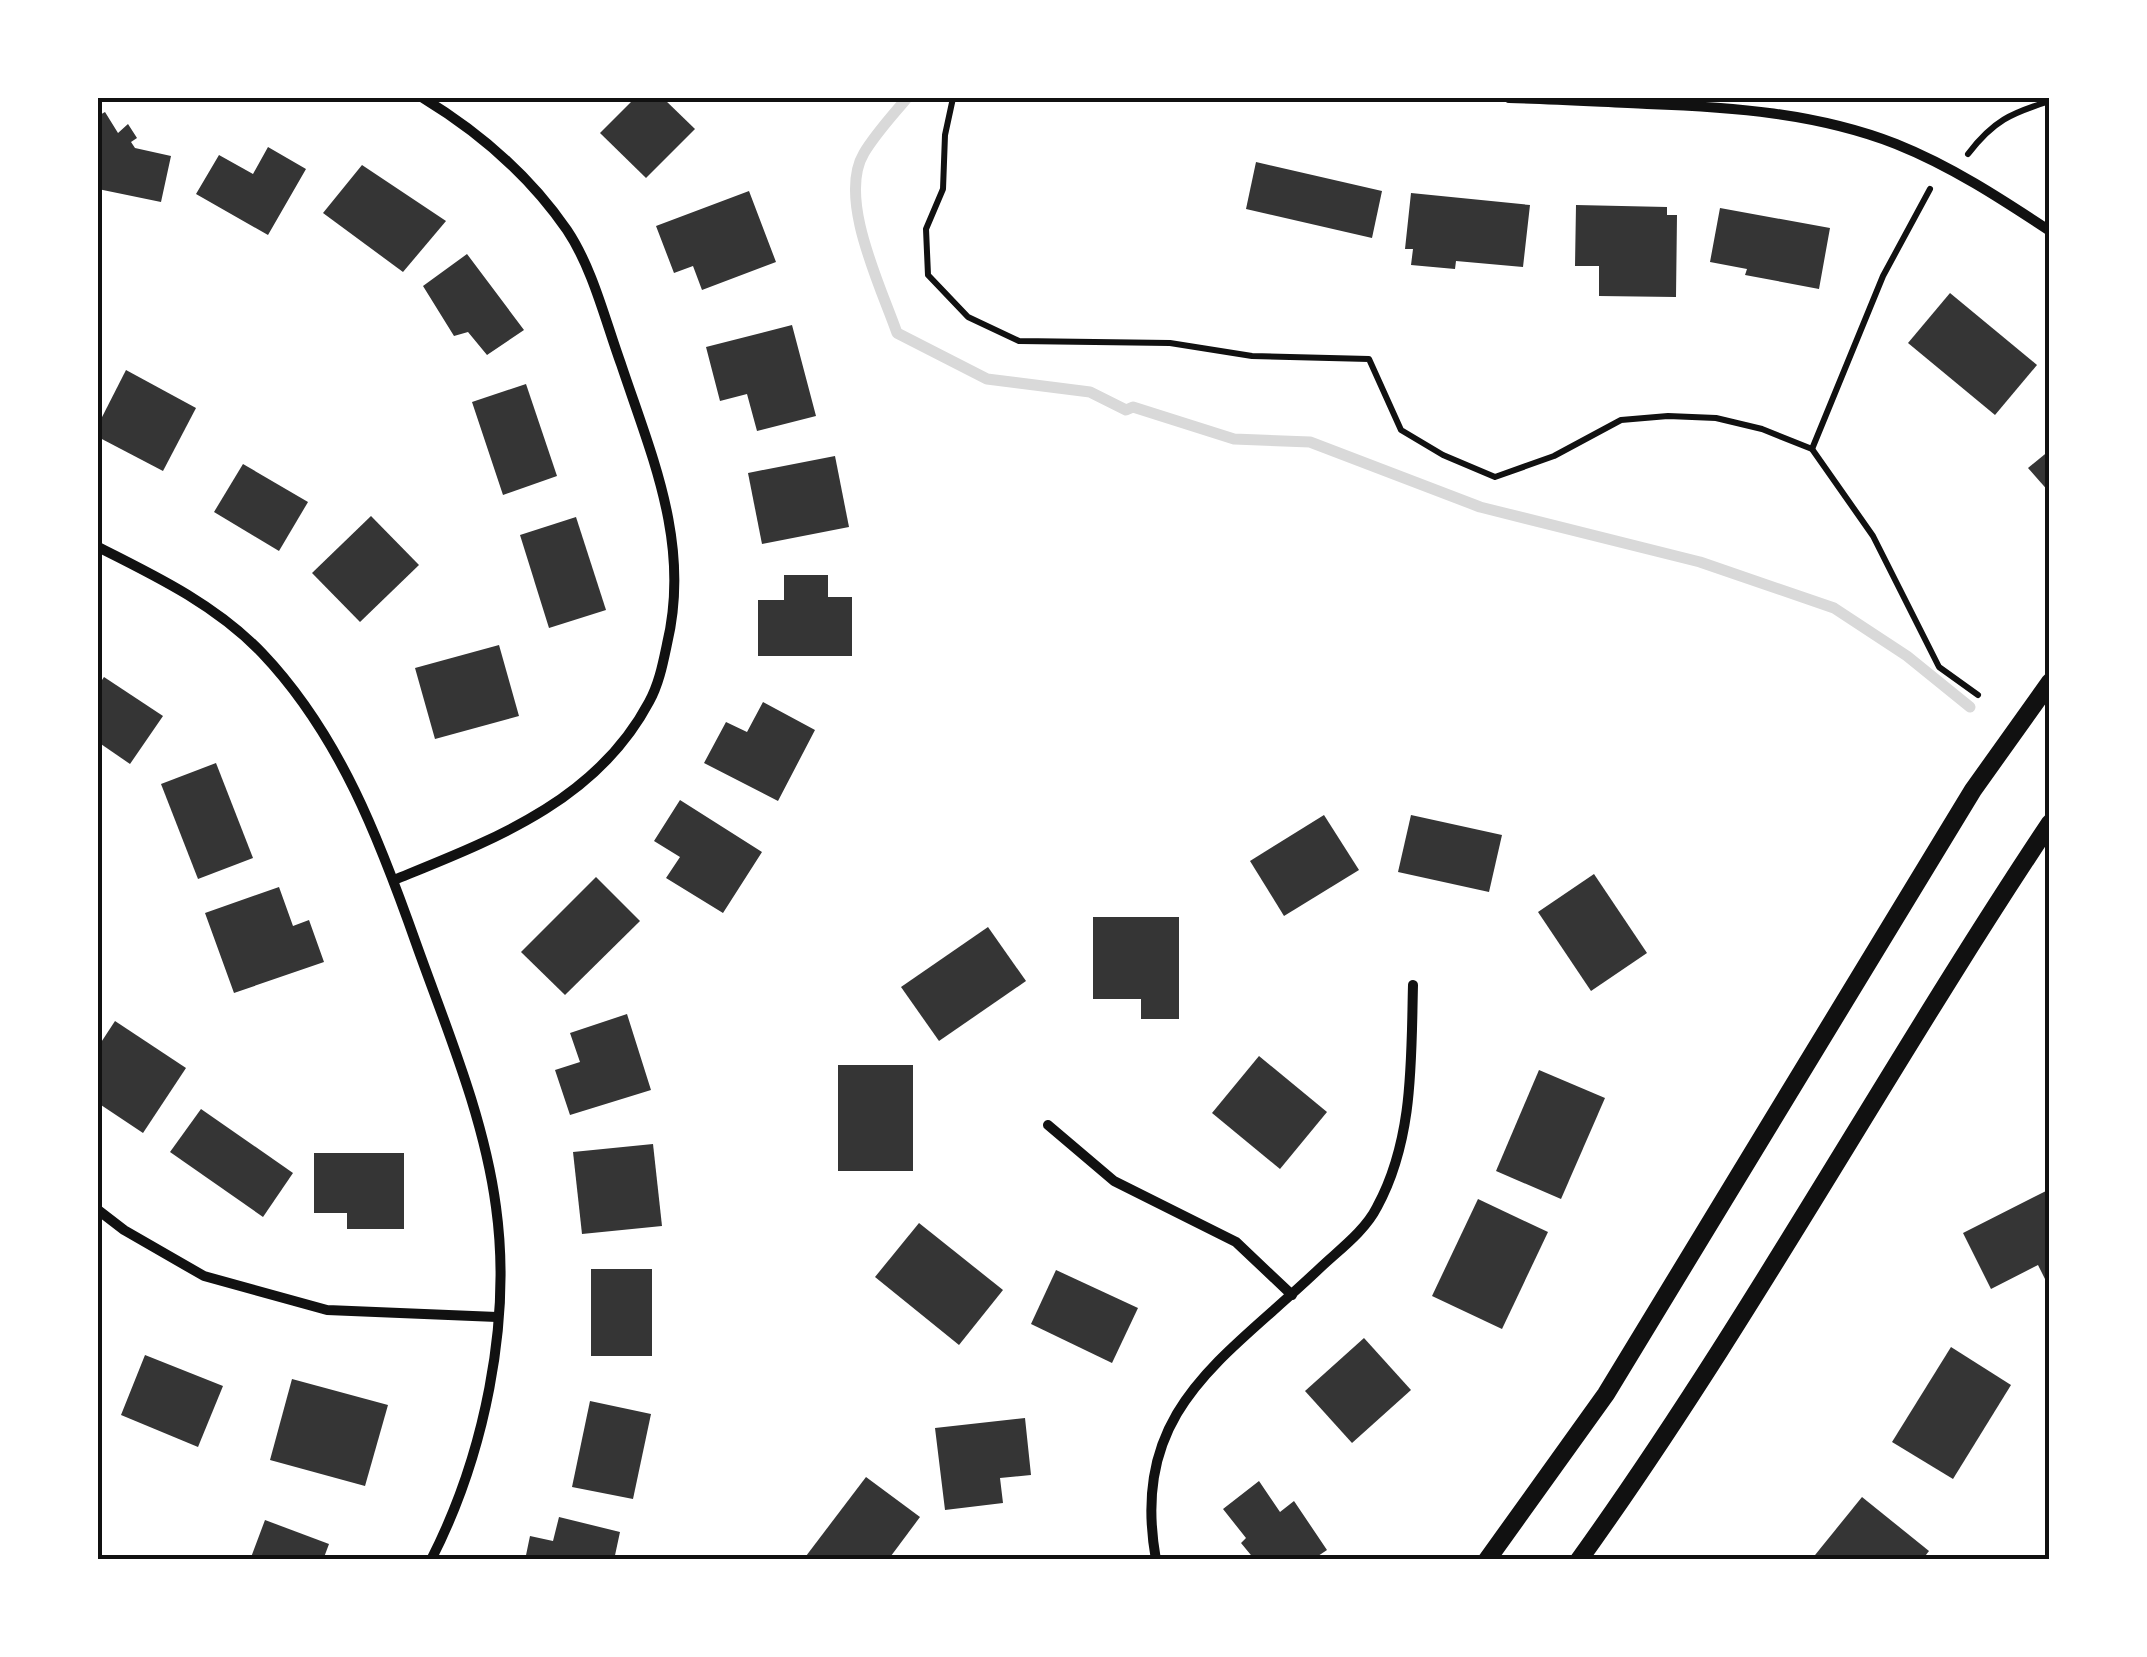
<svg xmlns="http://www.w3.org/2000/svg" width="2147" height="1657" font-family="Poppins,sans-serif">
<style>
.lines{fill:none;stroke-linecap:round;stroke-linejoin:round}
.stream{stroke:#d9d9d9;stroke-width:11}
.building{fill:#353535}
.path{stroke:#111;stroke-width:6}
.minor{stroke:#111;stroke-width:10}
.tertiary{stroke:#111;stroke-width:18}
.neatline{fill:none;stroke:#111;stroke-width:4}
</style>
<rect width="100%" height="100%" fill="#fff"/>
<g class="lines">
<path class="stream" d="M907,98C893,115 876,133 864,153C837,198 881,287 897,333L987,379L1090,392L1126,410L1133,407L1234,439L1310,442L1480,507L1700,562L1834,608L1907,656L1970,707"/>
</g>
<g class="building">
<polygon points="635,98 663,98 695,129 646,178 600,133"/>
<polygon points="105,112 118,133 128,124 137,138 131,142 135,148 171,156 161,202 98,189 98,116"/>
<polygon points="268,147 306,169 268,235 196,194 219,155 253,174"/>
<polygon points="1256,162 1382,191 1372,238 1246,209"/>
<polygon points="362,165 446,221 403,272 323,213"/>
<polygon points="749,191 776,262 702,290 693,266 674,273 656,226"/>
<polygon points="1411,193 1530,205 1523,267 1456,261 1455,269 1411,265 1413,249 1405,249"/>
<polygon points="1576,205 1667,207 1667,215 1677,215 1676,297 1599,296 1599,266 1575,266"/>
<polygon points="1720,208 1830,228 1819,289 1745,275 1747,269 1710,262"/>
<polygon points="467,254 524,330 487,355 468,332 454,336 423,286"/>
<polygon points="1950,293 2037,365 1995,415 1908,343"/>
<polygon points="792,325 816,416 757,431 747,394 720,401 706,347"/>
<polygon points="126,370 196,408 163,471 98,437 98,425"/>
<polygon points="526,384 557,476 503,495 472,402"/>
<polygon points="2050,450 2050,493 2028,468"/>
<polygon points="835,456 849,527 762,544 748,473"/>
<polygon points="243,464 308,502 279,551 214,512"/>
<polygon points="371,516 419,565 360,622 312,573"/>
<polygon points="576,517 606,610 549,628 520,535"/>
<polygon points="784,575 828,575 828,597 852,597 852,656 758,656 758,600 784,600"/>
<polygon points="499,645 519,716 435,739 415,668"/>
<polygon points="104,677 163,716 130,764 98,742 98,686"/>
<polygon points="763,702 815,730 778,801 704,763 726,722 747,732"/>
<polygon points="216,763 253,858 198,879 161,784"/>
<polygon points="680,800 762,852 723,913 666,878 680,857 654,841"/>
<polygon points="1324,815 1359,870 1284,916 1250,861"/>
<polygon points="1411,815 1502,835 1489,892 1398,872"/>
<polygon points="1594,874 1647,953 1591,991 1538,912"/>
<polygon points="596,877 640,921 565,995 521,952"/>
<polygon points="279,887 293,926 309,920 324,962 234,993 205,913"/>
<polygon points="1093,917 1179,917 1179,1019 1141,1019 1141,999 1093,999"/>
<polygon points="988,927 1026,981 939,1041 901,987"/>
<polygon points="627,1014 651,1090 570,1115 555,1070 580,1062 570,1033"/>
<polygon points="115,1021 186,1068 143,1133 98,1103 98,1047"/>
<polygon points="1259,1056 1327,1112 1280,1169 1212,1113"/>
<rect x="838" y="1065" width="75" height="106"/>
<polygon points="1539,1070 1605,1098 1561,1199 1496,1171"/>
<polygon points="201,1109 293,1173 263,1217 170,1152"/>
<polygon points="653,1144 662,1226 582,1234 573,1152"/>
<polygon points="314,1153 404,1153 404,1229 347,1229 347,1213 314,1213"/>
<polygon points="2050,1189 2050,1289 2038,1265 1991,1289 1963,1233"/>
<polygon points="1478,1199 1548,1232 1502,1329 1432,1296"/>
<polygon points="919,1223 1003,1290 959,1345 875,1277"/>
<rect x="591" y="1269" width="61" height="87"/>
<polygon points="1056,1270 1138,1308 1112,1363 1031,1324"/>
<polygon points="1364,1338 1411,1390 1352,1443 1305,1391"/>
<polygon points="1951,1347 2011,1385 1953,1479 1892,1442"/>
<polygon points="145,1355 223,1386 198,1447 121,1415"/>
<polygon points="292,1379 388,1405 365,1486 270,1460"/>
<polygon points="590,1401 651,1414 633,1499 572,1487"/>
<polygon points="1025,1418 1031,1475 1000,1478 1003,1503 945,1510 935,1428"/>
<polygon points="866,1477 920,1517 888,1560 803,1560"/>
<polygon points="1259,1481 1280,1512 1294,1501 1327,1550 1312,1560 1255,1560 1241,1543 1246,1538 1223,1509"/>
<polygon points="1862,1497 1929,1551 1922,1560 1811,1560"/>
<polygon points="559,1517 620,1532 614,1560 525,1560 530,1536 553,1541"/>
<polygon points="265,1520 329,1544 323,1560 250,1560"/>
</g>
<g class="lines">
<g class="path">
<polyline points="953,98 945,135 943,189 926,229 928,275 968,317 1019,341 1170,343 1252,356 1369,359 1401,430 1443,455 1495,477 1554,456 1621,420 1668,416 1716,418 1762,429 1812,449 1873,536 1939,667 1978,695"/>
<path d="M1968,154C1993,121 2011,113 2050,101"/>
<polyline points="1812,449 1883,276 1930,189"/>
</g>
<g class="minor">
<path d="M1509,98C1555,99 1601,102 1647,104C1731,107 1817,113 1896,144C1951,166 2000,198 2050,231"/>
<path d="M98,547C156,576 216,605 262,653C340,735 380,841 417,946C447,1030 484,1117 496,1207C512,1323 484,1456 431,1560"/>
<path d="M394,880C492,840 596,802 649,702C659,684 663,663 667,644C691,544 652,457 621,364C605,320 593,269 567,230C529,175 479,132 423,98"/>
<polyline points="1048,1125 1114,1181 1236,1242 1292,1295"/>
<polyline points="98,1210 124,1230 204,1276 327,1310 497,1317"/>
<path d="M1156,1560C1129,1408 1224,1360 1320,1268C1339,1250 1365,1231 1377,1207C1414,1139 1411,1060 1413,985"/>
</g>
<g class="tertiary">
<polyline points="1487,1560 1606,1394 1973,790 2050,682"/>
<path d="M1579,1560C1749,1323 1888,1066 2050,823"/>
</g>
</g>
<rect width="2147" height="1657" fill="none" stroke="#ffffff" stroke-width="200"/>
<rect x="100" y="100" width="1947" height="1457" class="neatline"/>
</svg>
